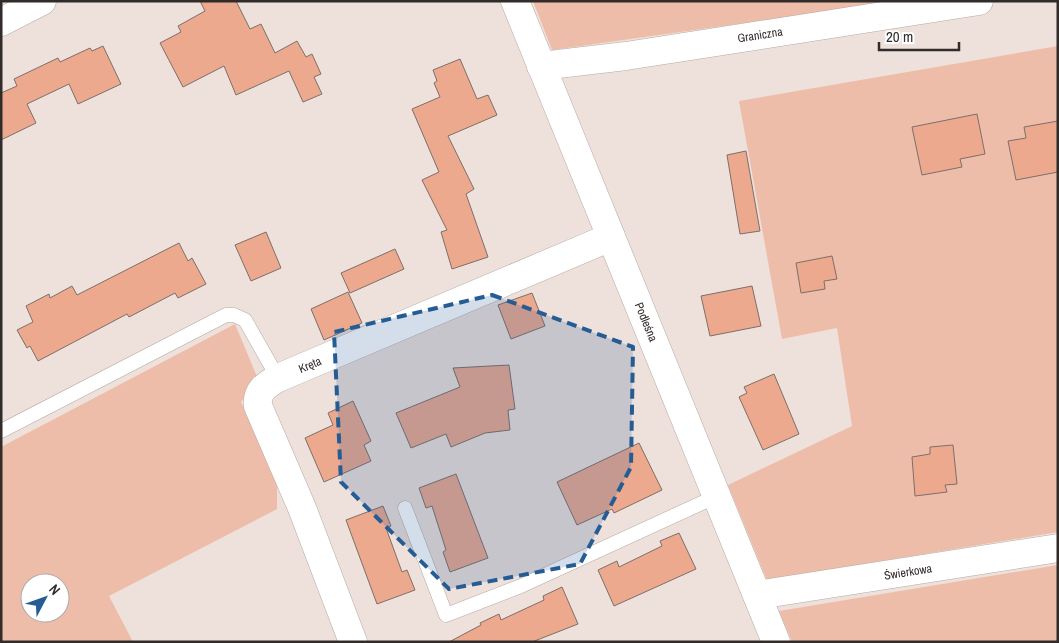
<svg xmlns="http://www.w3.org/2000/svg" width="1059" height="643" font-family="'Archivo Narrow',sans-serif">
<style>
.green{fill:#edbdaa;fill-rule:evenodd}
.building{fill:#eda98e;stroke:#7c6f6a}
.lines{fill:none;stroke-linecap:round;stroke-linejoin:round}
.lane-casing{stroke:#b7a9a3;stroke-width:15}
.street-casing{stroke:#b7a9a3;stroke-width:29}
.lane{stroke:#fff;stroke-width:14}
.street{stroke:#fff;stroke-width:28}
.marked{fill:#265c94;fill-opacity:0.2;stroke:#265c94;stroke-width:4;stroke-dasharray:10 6;stroke-linejoin:round}
.labels{text-anchor:middle;stroke-width:4;stroke-linejoin:round;paint-order:stroke}
.street-label{font-size:12px;fill:#312b29;stroke:#fff}
</style>
<rect width="100%" height="100%" fill="#eee0da"/>
<g class="green">
<polygon points="533,1 901,1 552,50"/>
<polygon points="1058,46 1058,532 767,580 728,485 852,426 837,328 782,339 739,101"/>
<path d="M235,324L258,379L241,402L277,480V509L109,596L133,642H1V447ZM30,583H60V613H30Z"/>
<polygon points="1058,565 1058,642 792,642 779,611"/>
</g>
<g class="building">
<polygon points="200,1 236,1 250,29 261,24 275,53 297,41 306,57 312,54 321,74 314,77 322,94 303,102 289,71 236,95 224,66 183,87 160,43 181,32 178,26 205,11"/>
<polygon points="103,46 121,84 78,104 69,84 27,104 36,123 1,140 1,93 17,86 14,79 58,58 60,62 90,48 92,51"/>
<polygon points="460,59 477,99 488,95 497,115 448,136 474,189 466,194 488,257 452,269 441,232 447,230 422,180 439,172 412,109 440,97 434,83 437,81 433,70"/>
<polygon points="977,114 985,154 960,159 962,167 922,175 912,127"/>
<polygon points="1058,121 1058,172 1016,180 1008,141 1026,138 1024,127"/>
<polygon points="746,151 760,231 740,234 727,155"/>
<polygon points="266,232 281,268 251,281 235,245"/>
<polygon points="179,243 188,261 192,258 206,284 178,298 175,293 129,317 127,314 38,361 30,346 27,348 17,330 33,322 26,306 49,294 50,298 72,286 77,295"/>
<polygon points="395,249 404,269 350,293 341,273"/>
<polygon points="832,256 837,279 824,281 825,289 801,293 796,263"/>
<polygon points="752,286 761,326 710,336 701,296"/>
<polygon points="348,292 362,323 324,340 311,309"/>
<polygon points="532,293 545,326 511,339 498,305"/>
<polygon points="509,365 515,409 508,410 510,430 485,433 451,447 446,434 411,448 396,413 460,387 453,368"/>
<polygon points="774,374 799,434 763,450 739,397 747,393 744,387"/>
<polygon points="353,401 371,441 364,445 371,461 324,482 305,438 333,425 328,413"/>
<polygon points="639,443 662,490 614,513 612,509 577,525 557,482"/>
<polygon points="953,445 957,484 945,485 947,492 915,496 912,457 930,454 930,447"/>
<polygon points="456,474 488,558 450,572 443,552 446,550 432,506 426,508 419,488"/>
<polygon points="383,506 391,526 386,528 402,572 407,570 415,590 377,604 346,520"/>
<polygon points="679,533 696,569 614,606 598,570 617,561 619,567 662,546 660,541"/>
<polygon points="562,587 578,624 532,642 449,642 481,625 480,623 499,614 501,620 544,600 543,596"/>
</g>
<g class="lines">
<defs>
<g id="lane">
<polyline points="1,431 226,315 234,315 245,320 278,378"/>
<polyline points="405,508 446,615 521,586 717,496"/>
</g>
<g id="street">
<polyline points="515,1 776,642"/>
<polyline points="1,22 42,1"/>
<polyline points="541,66 626,56 979,1"/>
<polyline points="757,595 1058,548"/>
<path d="M353,642L302,508L258,406C256,391 266,385 278,378L611,237"/>
</g>
</defs>
<use href="#lane" class="lane-casing"/>
<use href="#street" class="street-casing"/>
<use href="#lane" class="lane"/>
<use href="#street" class="street"/>
</g>
<path class="marked" d="M492,295L633,347L631,467L580,564L449,589L341,482L334,332Z"/>
<g class="labels">
<g class="street-label">
<text transform="translate(760 35) rotate(-9)" y="4">Graniczna</text>
<text transform="translate(646 322) rotate(68)" y="4">Podleśna</text>
<text transform="translate(310 365) rotate(-23)" y="4">Kręta</text>
<text transform="translate(908 572) rotate(-9)" y="4">Świerkowa</text>
</g>
</g>
<rect width="1059" height="643" fill="none" stroke="#312b29" stroke-width="5"/>
<g transform="translate(45 598) rotate(49)"><circle r="24" fill="#ffffff" stroke="#adaaa9"/>
<path d="M0-4L9 19L0 12L-9 19Z" fill="#265c94"/>
<text y="-8" font-size="14" font-weight="bold" text-anchor="middle" fill="#312b29">N</text>
</g>
<path d="M879 42v8h80v-8" fill="none" stroke="#312b29" stroke-width="2.5"/>
<text x="886" y="42" font-size="15" fill="#312b29" stroke="#ffffff" stroke-width="4" paint-order="stroke">20 m</text>
</svg>
